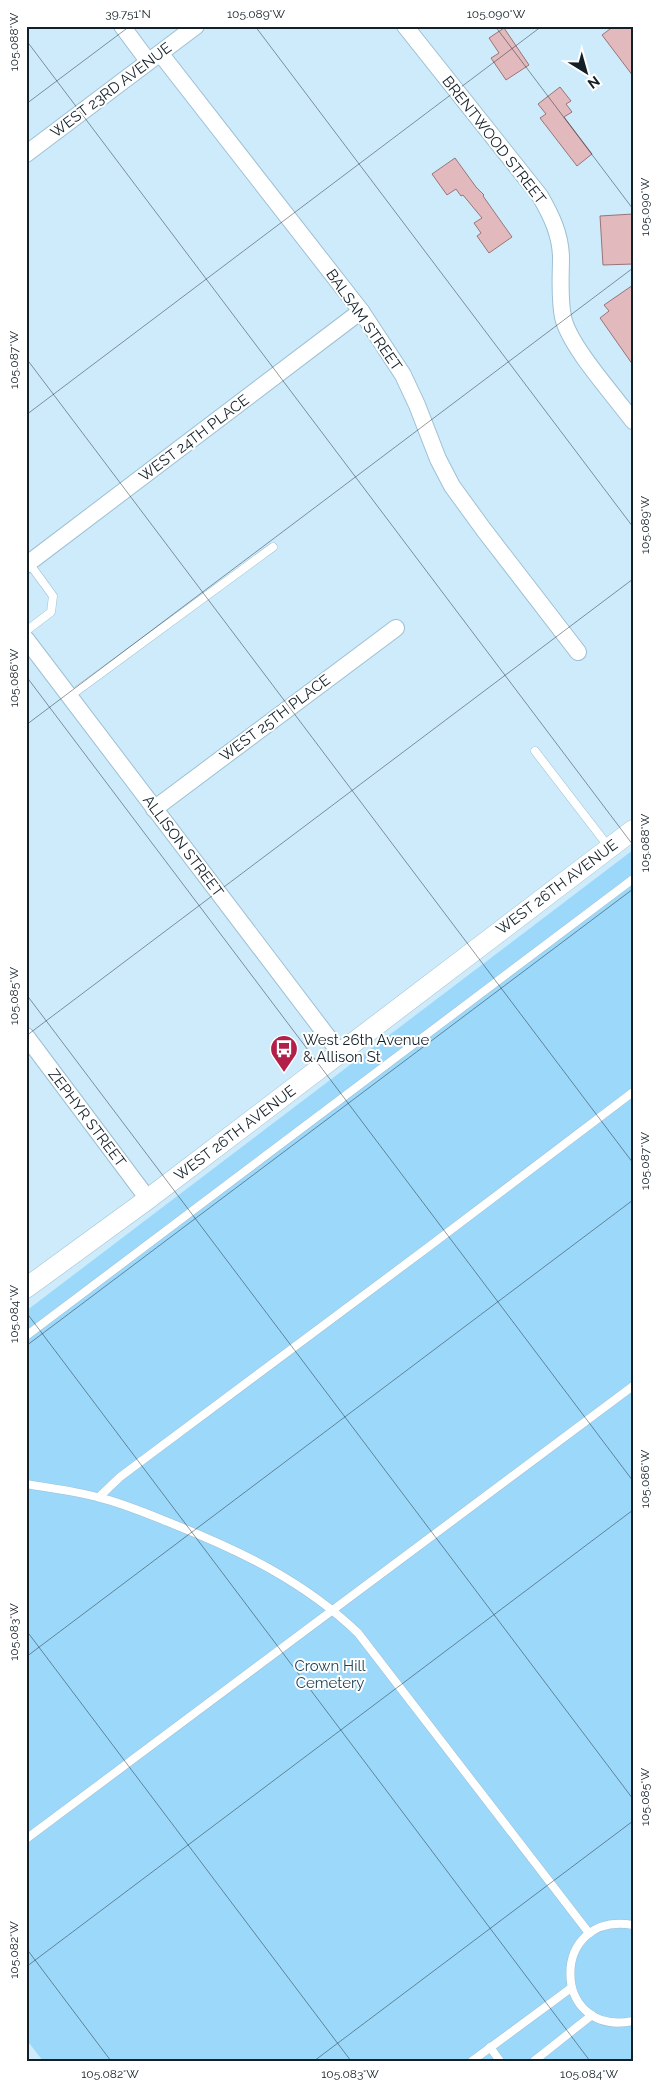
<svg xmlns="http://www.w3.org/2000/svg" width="659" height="2087" font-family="Raleway,sans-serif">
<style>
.green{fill:#9cd8fa}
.building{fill:#e2babe;stroke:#997478}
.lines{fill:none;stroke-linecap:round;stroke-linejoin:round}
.service-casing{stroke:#9dc0d4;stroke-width:9}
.minor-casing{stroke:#9dc0d4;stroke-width:18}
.tertiary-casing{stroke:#9dc0d4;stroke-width:21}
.service{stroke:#fff;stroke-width:8}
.minor{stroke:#fff;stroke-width:16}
.tertiary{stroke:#fff;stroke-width:20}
.ticks{fill:none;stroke:#132028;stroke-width:1;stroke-opacity:0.45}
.labels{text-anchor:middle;stroke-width:4;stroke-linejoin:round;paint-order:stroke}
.street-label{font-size:15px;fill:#132028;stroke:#fff}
.poi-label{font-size:15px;fill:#132028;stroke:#fff;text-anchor:start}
.park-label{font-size:15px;fill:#1d4255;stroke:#fff}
.neatline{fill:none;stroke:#132028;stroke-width:2}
.ticks-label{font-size:12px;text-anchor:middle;fill:#132028}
</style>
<rect width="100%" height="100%" fill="#ceebfb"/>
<polygon class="green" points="633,850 633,2061 43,2061 26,2039 26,1311"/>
<g class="building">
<polygon points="614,26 633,26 633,76 602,35"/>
<polygon points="504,28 529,65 506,80 491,58 499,53 489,38"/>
<polygon points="560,87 571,101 566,104 572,112 564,117 592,154 577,166 540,118 546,114 538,104"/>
<polygon points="455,158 476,187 484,195 483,196 512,237 489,253 477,236 481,233 474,223 482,218 463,195 461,196 456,189 447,195 432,174"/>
<polygon points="633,214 633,264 603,265 600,216"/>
<polygon points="633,285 633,365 600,318 609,311 604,305"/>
</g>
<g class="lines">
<defs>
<g id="service">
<polyline points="26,631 51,612 53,596 29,563"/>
<polyline points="70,696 273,547"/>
<polyline points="535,751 608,846"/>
<polyline points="26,1336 633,879"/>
<path d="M26,1484C50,1488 74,1491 97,1497C123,1503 148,1514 173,1524C241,1551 305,1582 358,1633L589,1933"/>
<polyline points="99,1497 120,1477 427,1248 633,1092"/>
<polyline points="26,1839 633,1386"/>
<path d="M633,1925C549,1910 550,2038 633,2021"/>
<polyline points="490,2047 500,2061"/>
<polyline points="472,2061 571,1988"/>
<polyline points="534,2061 592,2015"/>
</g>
<g id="minor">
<polyline points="122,26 148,61"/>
<path d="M405,26L540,196C551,215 560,233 561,256C561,276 559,297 563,317C569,346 614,395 633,421"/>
<polyline points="160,53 361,311 403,375 417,405 438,459 452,486 484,530 578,652"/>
<polyline points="26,154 196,26"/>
<polyline points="26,565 361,311"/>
<polyline points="26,639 340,1053"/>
<polyline points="154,809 396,628"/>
<polyline points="26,1036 148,1199"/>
</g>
<polyline id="tertiary" points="26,1288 148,1199 633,830"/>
</defs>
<use href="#service" class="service-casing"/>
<use href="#minor" class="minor-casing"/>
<use href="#tertiary" class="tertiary-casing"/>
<use href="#service" class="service"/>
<use href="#minor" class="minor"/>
<use href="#tertiary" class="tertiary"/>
</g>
<path class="ticks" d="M255,26L633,527M495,26L633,209M26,40L633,845M26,104L130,26M26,358L633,1163M26,415L542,26M26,676L633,1481M26,725L633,268M26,994L633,1799M26,1036L633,579M26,1312L590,2061M26,1346L633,889M26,1630L351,2061M26,1657L633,1200M26,1948L111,2061M26,1967L633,1510M314,2061L633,1821"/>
<defs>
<symbol id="bus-pin" viewBox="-11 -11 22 30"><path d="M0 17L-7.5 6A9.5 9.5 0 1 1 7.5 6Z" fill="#b2204a" stroke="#fff"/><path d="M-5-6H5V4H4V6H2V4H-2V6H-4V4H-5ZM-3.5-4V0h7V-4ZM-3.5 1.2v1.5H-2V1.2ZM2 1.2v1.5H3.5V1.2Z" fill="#fff"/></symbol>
</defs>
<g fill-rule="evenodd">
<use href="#bus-pin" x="268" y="1033" width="32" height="43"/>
</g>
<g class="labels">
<g class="street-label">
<text transform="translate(111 90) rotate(-37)" y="5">WEST 23RD AVENUE</text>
<text transform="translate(494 140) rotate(52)" y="5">BRENTWOOD STREET</text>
<text transform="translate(364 320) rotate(55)" y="5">BALSAM STREET</text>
<text transform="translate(194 438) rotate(-37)" y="5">WEST 24TH PLACE</text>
<text transform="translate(275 718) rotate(-37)" y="5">WEST 25TH PLACE</text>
<text transform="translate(183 846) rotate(53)" y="5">ALLISON STREET</text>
<text transform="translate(557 887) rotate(-37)" y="5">WEST 26TH AVENUE</text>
<text transform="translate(87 1118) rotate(53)" y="5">ZEPHYR STREET</text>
<text transform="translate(235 1133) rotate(-37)" y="5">WEST 26TH AVENUE</text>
</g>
<g class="poi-label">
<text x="303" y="1045">West 26th Avenue<tspan x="303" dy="17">&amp; Allison St</tspan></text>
</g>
<g class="park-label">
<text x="330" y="1671">Crown Hill<tspan x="330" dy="17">Cemetery</tspan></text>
</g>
</g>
<rect width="659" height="2087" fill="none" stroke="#ffffff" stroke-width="55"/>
<g transform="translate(586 72) rotate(143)" stroke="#ffffff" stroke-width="4" paint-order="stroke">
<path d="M0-4L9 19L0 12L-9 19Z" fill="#132028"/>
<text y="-8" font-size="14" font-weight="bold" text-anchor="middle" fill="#132028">N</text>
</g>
<rect x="28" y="28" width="604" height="2032" class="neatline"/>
<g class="ticks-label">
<text x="128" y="18">39.751°N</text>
<text x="256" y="18">105.089°W</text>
<text x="496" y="18">105.090°W</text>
<text transform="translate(14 42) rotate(-90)" y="4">105.088°W</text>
<text transform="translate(645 207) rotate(-90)" y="4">105.090°W</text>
<text transform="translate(14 360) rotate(-90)" y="4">105.087°W</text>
<text transform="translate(645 525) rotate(-90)" y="4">105.089°W</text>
<text transform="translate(14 678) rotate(-90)" y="4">105.086°W</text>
<text transform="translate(645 843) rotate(-90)" y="4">105.088°W</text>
<text transform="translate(14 996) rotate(-90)" y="4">105.085°W</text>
<text transform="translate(645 1161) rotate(-90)" y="4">105.087°W</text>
<text transform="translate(14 1314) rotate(-90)" y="4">105.084°W</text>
<text transform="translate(645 1479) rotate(-90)" y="4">105.086°W</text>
<text transform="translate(14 1632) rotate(-90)" y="4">105.083°W</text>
<text transform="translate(645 1797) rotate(-90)" y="4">105.085°W</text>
<text transform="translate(14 1950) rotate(-90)" y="4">105.082°W</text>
<text x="110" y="2078">105.082°W</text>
<text x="350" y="2078">105.083°W</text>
<text x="589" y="2078">105.084°W</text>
</g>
</svg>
